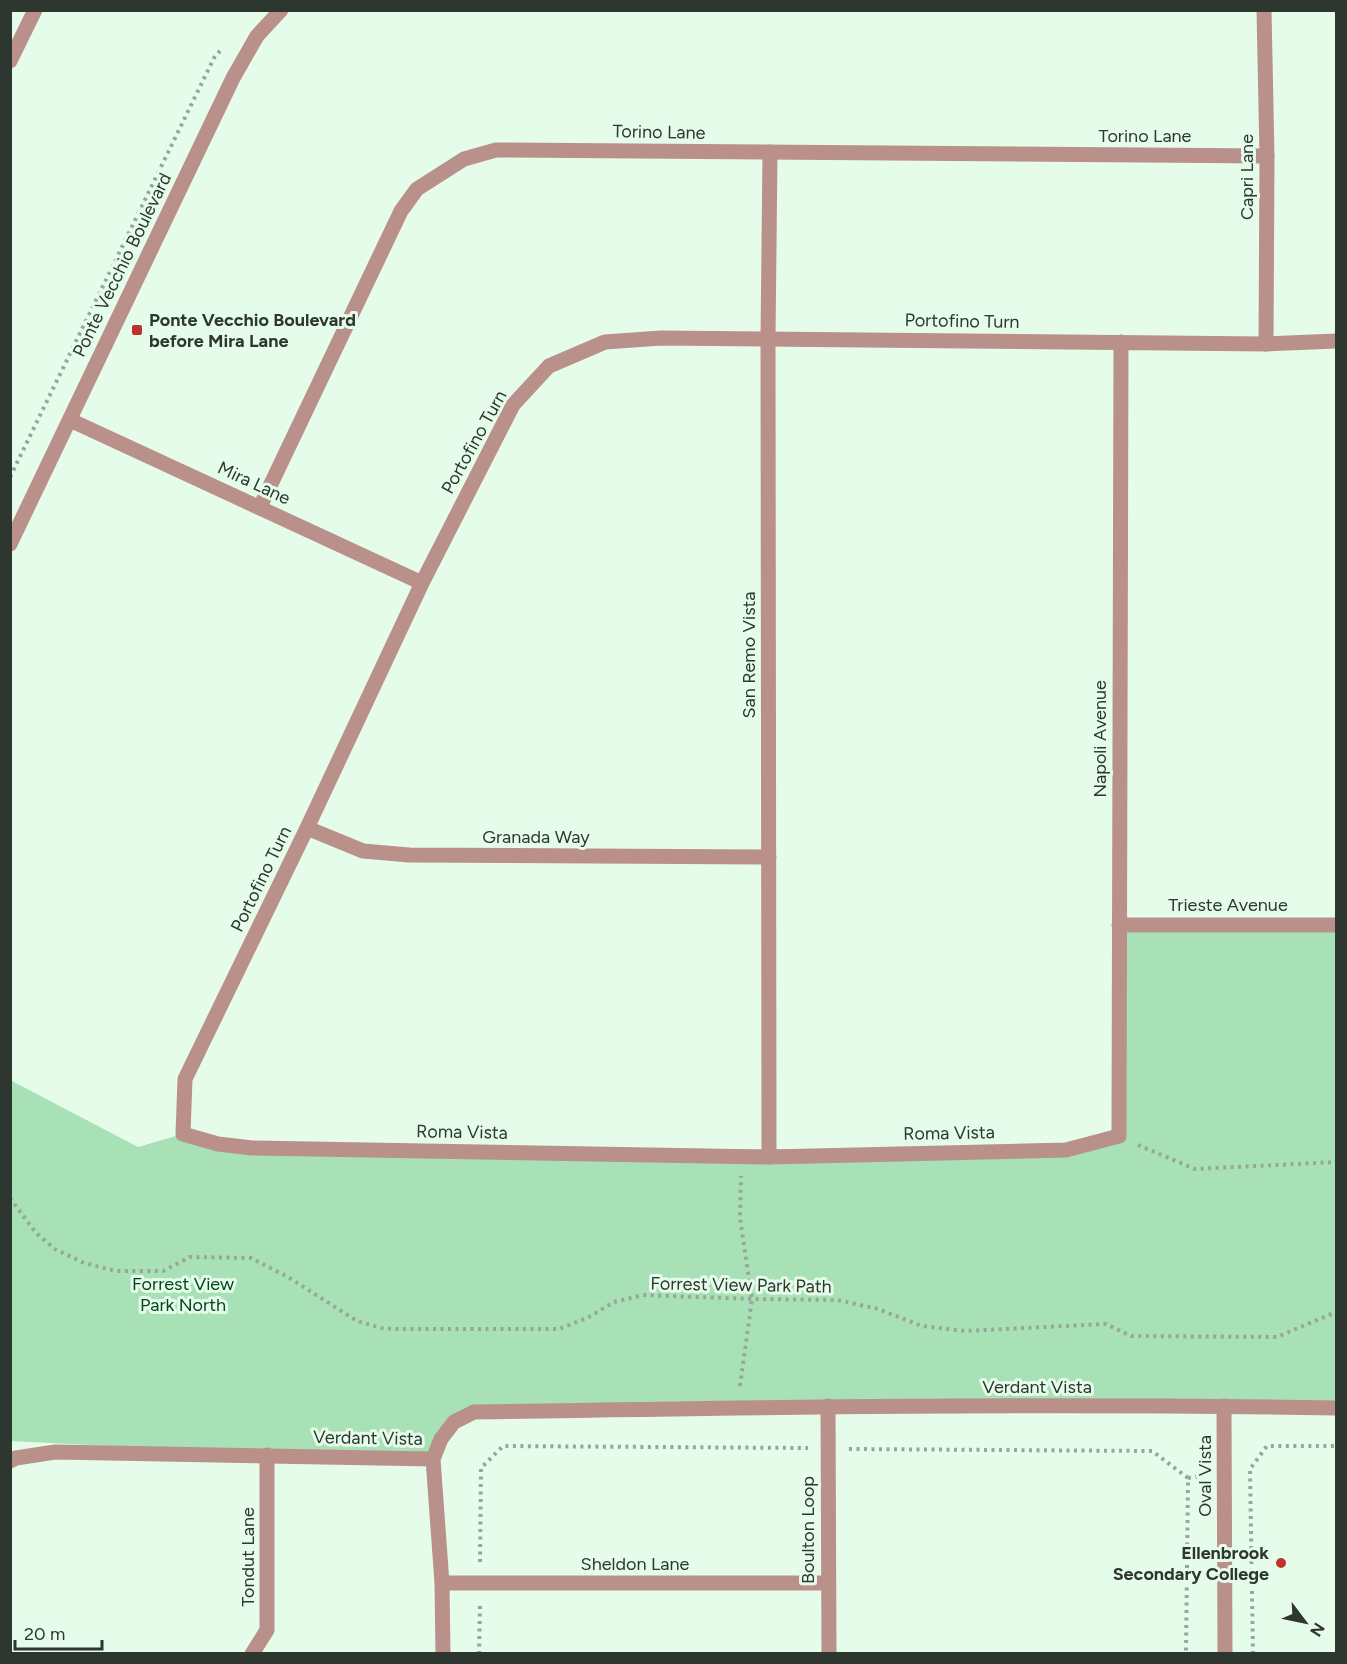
<svg xmlns="http://www.w3.org/2000/svg" width="1347" height="1664" font-family="Figtree,sans-serif">
<style>
.green{fill:#a8e1b5}
.lines{fill:none;stroke-linecap:round;stroke-linejoin:round}
.path{stroke:#96a79a;stroke-width:4;stroke-dasharray:3 4.5;stroke-linecap:butt}
.service{stroke:#ba908b;stroke-width:15}
.minor{stroke:#ba908b;stroke-width:15}
.poi-dot{fill:#bf312c;stroke:#e5fcea;stroke-width:2}
.labels{text-anchor:middle;stroke-width:6;stroke-linejoin:round;paint-order:stroke}
.street-label{font-size:18px;fill:#2d362f;stroke:#e5fcea}
.poi-label{font-size:18px;font-weight:bold;fill:#2d362f;stroke:#e5fcea;text-anchor:start}
.park-label{font-size:18px;fill:#064520;stroke:#e5fcea}
</style>
<rect width="100%" height="100%" fill="#e5fcea"/>
<polygon class="green" points="1119,925 1336,925 1336,1408 474,1412 454,1422 433,1459 285,1455 11,1441 10,1080 138,1147 183,1134 252,1148 1066,1150 1119,1136"/>
<g class="lines">
<g class="path">
<polyline points="10,477 215,56 223,48"/>
<polyline points="1138,1145 1195,1169 1336,1162"/>
<polyline points="10,1198 36,1233 55,1249 84,1263 116,1271 163,1271 190,1257 251,1258 288,1277 357,1321 381,1328 397,1329 559,1329 587,1318 614,1302 643,1295 752,1299 838,1300 878,1309 922,1326 965,1331 1106,1324 1131,1336 1277,1337 1336,1312"/>
<polyline points="740,1386 752,1299 740,1218 741,1176"/>
<polyline points="849,1449 1152,1451 1188,1478 1186,1654"/>
<polyline points="1188,1478 1203,1476"/>
<polyline points="480,1562 481,1468 503,1446 808,1448"/>
<polyline points="479,1654 480,1605"/>
<polyline points="1253,1654 1250,1469 1267,1446 1336,1446"/>
</g>
<g class="service">
<polyline points="768,339 770,152"/>
<polyline points="260,507 401,211 417,189 464,159 496,150 1267,156"/>
</g>
<g class="minor">
<polyline points="1264,10 1267,156 1266,344"/>
<polyline points="10,61 35,10"/>
<polyline points="768,339 769,1157"/>
<polyline points="1121,342 1119,1136 1066,1150 769,1157 252,1148 218,1144 183,1134 185,1079 307,828 422,583 513,405 549,366 605,342 661,338 1266,344 1336,341"/>
<polyline points="70,420 422,583"/>
<polyline points="10,544 233,78 257,36 281,10"/>
<polyline points="307,828 363,851 409,855 769,857"/>
<polyline points="1119,925 1336,925"/>
<polyline points="828,1406 829,1654"/>
<polyline points="1224,1406 1225,1654"/>
<polyline points="10,1461 16,1458 55,1452 433,1459"/>
<polyline points="442,1583 828,1583"/>
<polyline points="252,1654 267,1630 267,1455"/>
<path d="M443,1654L442,1583L433,1459L441,1439L454,1422L474,1412C762,1407 1049,1403 1336,1408"/>
</g>
</g>
<g class="poi-dot">
<rect x="131" y="324" width="12" height="12" rx="3"/>
<circle cx="1281" cy="1563" r="6"/>
</g>
<g class="labels">
<g class="street-label">
<text transform="translate(659 132) rotate(1)" y="6">Torino Lane</text>
<text x="1145" y="142">Torino Lane</text>
<text transform="translate(1247 177) rotate(-90)" y="6">Capri Lane</text>
<text transform="translate(122 265) rotate(-64)" y="6">Ponte Vecchio Boulevard</text>
<text transform="translate(962 321) rotate(1)" y="6">Portofino Turn</text>
<text transform="translate(474 442) rotate(-61)" y="6">Portofino Turn</text>
<text transform="translate(254 483) rotate(25)" y="6">Mira Lane</text>
<text transform="translate(749 655) rotate(-90)" y="6">San Remo Vista</text>
<text transform="translate(1100 739) rotate(-90)" y="6">Napoli Avenue</text>
<text x="536" y="843">Granada Way</text>
<text transform="translate(261 879) rotate(-64)" y="6">Portofino Turn</text>
<text x="1228" y="911">Trieste Avenue</text>
<text transform="translate(462 1132) rotate(1)" y="6">Roma Vista</text>
<text transform="translate(949 1133) rotate(-1)" y="6">Roma Vista</text>
<text transform="translate(741 1285) rotate(1)" y="6">Forrest View Park Path</text>
<text x="1037" y="1393">Verdant Vista</text>
<text transform="translate(368 1438) rotate(1)" y="6">Verdant Vista</text>
<text transform="translate(1205 1476) rotate(-90)" y="6">Oval Vista</text>
<text transform="translate(808 1530) rotate(-90)" y="6">Boulton Loop</text>
<text transform="translate(248 1557) rotate(-90)" y="6">Tondut Lane</text>
<text x="635" y="1570">Sheldon Lane</text>
</g>
<g class="poi-label">
<text x="149" y="326">Ponte Vecchio Boulevard<tspan x="149" dy="21">before Mira Lane</tspan></text>
<text x="1269" y="1559" text-anchor="end">Ellenbrook<tspan x="1269" dy="21">Secondary College</tspan></text>
</g>
<g class="park-label">
<text x="183" y="1290">Forrest View<tspan x="183" dy="21">Park North</tspan></text>
</g>
</g>
<rect width="1347" height="1664" fill="none" stroke="#2d362f" stroke-width="24"/>
<g transform="translate(1305 1622) rotate(122)" stroke="#e5fcea" stroke-width="4.5" paint-order="stroke">
<path d="M0-4.5L10 22L0 15L-10 22Z" fill="#2d362f"/>
<text y="-9" font-size="16" font-weight="bold" text-anchor="middle" fill="#2d362f">N</text>
</g>
<path d="M15 1640v9h87v-9" fill="none" stroke="#2d362f" stroke-width="3"/>
<text x="24" y="1640" font-size="18" fill="#2d362f" stroke="#e5fcea" stroke-width="4.5" paint-order="stroke">20 m</text>
</svg>
